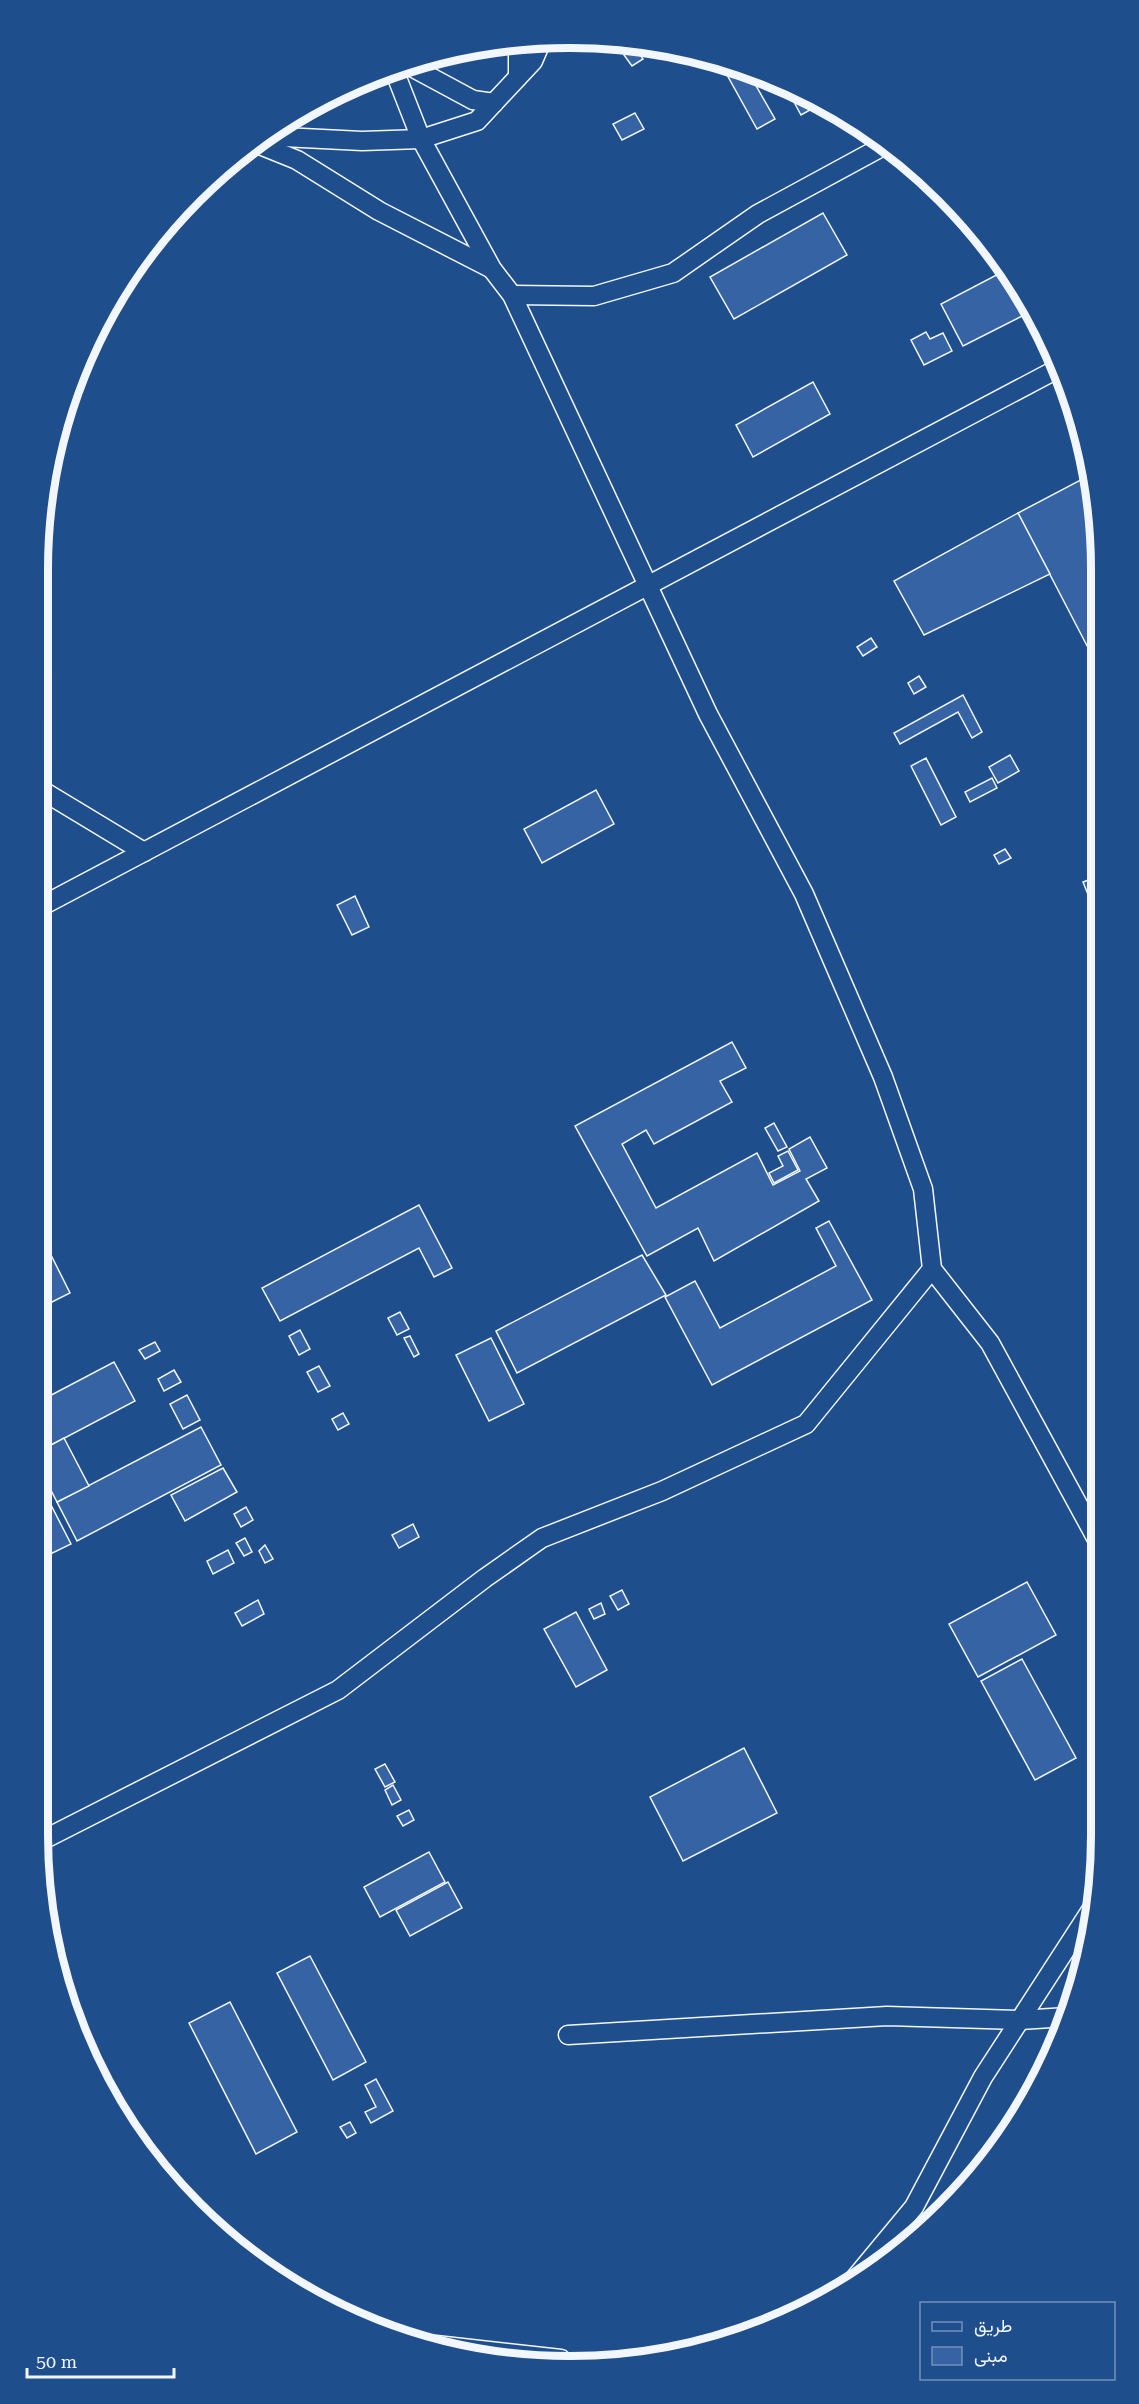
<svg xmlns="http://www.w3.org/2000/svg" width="1139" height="2404" font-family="'Roboto Serif',Vazirmatn,serif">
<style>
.building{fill:#3563a3;stroke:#f2f6ff;stroke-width:1.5}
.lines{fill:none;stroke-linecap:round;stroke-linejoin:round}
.street-casing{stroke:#f2f6ff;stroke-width:21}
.street{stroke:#1f4e8c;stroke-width:18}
.rim{fill:none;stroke:#f2f6ff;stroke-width:8}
</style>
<rect width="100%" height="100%" fill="#1f4e8c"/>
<g class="building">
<polygon points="636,48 643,59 632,66 624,55"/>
<polygon points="737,67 747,70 775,119 757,129 726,73"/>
<polygon points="790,88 819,105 801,115 787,89"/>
<polygon points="635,113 644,129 622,140 613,124"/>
<polygon points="823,213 847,255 734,319 710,277"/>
<polygon points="1006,270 1030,312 963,346 941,304"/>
<polygon points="926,332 930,339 943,333 952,351 924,365 911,340"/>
<polygon points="813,382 830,414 753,457 736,425"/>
<polygon points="1090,475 1097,500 1097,665 1018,513"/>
<polygon points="1018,513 1050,574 924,635 894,581"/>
<polygon points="871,638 877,647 863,656 857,647"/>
<polygon points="919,676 926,687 914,694 908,683"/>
<polygon points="963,695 982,732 972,738 958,712 900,744 894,733"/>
<polygon points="1010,755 1019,771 998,783 989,767"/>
<polygon points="926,758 956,817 941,825 911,766"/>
<polygon points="992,778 997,788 970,802 965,792"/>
<polygon points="596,790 614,824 542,863 524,829"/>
<polygon points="1005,849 1011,858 999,864 994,855"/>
<polygon points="1094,878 1098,890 1097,917 1083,882"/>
<polygon points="355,896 369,927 352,935 337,905"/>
<polygon points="732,1042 746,1068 720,1081 732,1102 654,1144 646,1130 622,1144 656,1208 757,1153 773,1185 800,1171 789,1149 810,1137 827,1168 806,1179 819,1201 714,1261 698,1228 647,1256 575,1126"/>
<polygon points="774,1123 787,1147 778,1151 765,1128"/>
<polygon points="788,1151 798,1170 774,1183 769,1173 783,1166 778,1156"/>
<polygon points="419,1205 452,1268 434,1277 419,1248 280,1321 262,1288"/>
<polygon points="829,1221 872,1300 712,1385 665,1297 695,1281 720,1328 836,1266 816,1228"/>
<polygon points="47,1247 70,1293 38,1309 38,1252"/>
<polygon points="642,1255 666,1295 517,1373 496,1331"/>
<polygon points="400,1312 409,1329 397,1335 388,1318"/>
<polygon points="300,1330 310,1349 299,1355 289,1336"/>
<polygon points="410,1336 419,1354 414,1357 404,1338"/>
<polygon points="491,1338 524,1404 489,1421 456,1355"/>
<polygon points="155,1342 160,1351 145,1359 139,1350"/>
<polygon points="114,1362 135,1401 38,1452 38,1402"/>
<polygon points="319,1366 330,1386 318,1392 307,1372"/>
<polygon points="174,1370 181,1382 164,1391 158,1379"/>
<polygon points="187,1395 200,1420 183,1429 170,1404"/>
<polygon points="343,1413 349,1424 338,1430 332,1419"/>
<polygon points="201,1427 221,1465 77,1541 57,1502"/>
<polygon points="64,1438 89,1486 57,1502 38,1465 38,1452"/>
<polygon points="223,1468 237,1492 185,1521 171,1495"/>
<polygon points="50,1503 71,1544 38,1560 38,1509"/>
<polygon points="246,1507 253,1520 241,1527 234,1514"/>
<polygon points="413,1524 419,1537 399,1548 392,1535"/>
<polygon points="245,1538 252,1552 244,1556 236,1543"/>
<polygon points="265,1545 273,1559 265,1563 259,1551"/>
<polygon points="228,1550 234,1563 213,1574 207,1561"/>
<polygon points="1027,1582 1056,1635 978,1677 949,1624"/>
<polygon points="622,1590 629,1604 618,1610 610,1596"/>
<polygon points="258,1600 264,1614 242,1626 235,1613"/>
<polygon points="601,1603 605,1614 594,1619 589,1609"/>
<polygon points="576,1612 607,1670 576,1687 544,1629"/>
<polygon points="1022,1659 1076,1758 1035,1780 981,1681"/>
<polygon points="744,1748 777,1813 683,1861 650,1797"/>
<polygon points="385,1764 395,1782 385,1787 375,1769"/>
<polygon points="393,1785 401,1800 392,1805 385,1790"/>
<polygon points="409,1810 414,1820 403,1826 397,1816"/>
<polygon points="429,1852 445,1882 380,1917 364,1887"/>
<polygon points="448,1882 462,1908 410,1936 396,1910"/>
<polygon points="310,1956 366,2062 333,2080 277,1973"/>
<polygon points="230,2002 297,2132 256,2154 189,2023"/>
<polygon points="376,2079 393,2111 371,2123 365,2112 376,2107 365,2085"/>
<polygon points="350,2122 356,2133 347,2138 340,2127"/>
</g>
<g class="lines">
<defs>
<g id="street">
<polyline points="518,43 518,77"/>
<polyline points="408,65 473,100 494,103"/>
<polyline points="394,70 421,139 492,269 512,295 708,714 804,894 883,1077 923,1189 932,1269 990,1343 1100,1545"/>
<polyline points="263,136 362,141 421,139 477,121 533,61 542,40"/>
<polyline points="255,143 297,160 379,211 492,269"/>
<polyline points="512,295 594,296 673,273 758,214 887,144"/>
<polyline points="38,788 144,852"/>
<polyline points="38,908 1061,367"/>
<polyline points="39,1842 338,1690 485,1578 542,1538 662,1491 806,1424 932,1269"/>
<polyline points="568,2035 887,2016 1020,2020 1067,2017"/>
<polyline points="851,2283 914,2207 983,2077 1095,1904"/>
<polyline points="436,2345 561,2359"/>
</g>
</defs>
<use href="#street" class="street-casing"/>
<use href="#street" class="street"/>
</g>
<path d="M0 0H1139V2404H0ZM569 48H570A521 521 0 0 1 1091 569V1835A521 521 0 0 1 570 2356H569A521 521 0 0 1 48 1835V569A521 521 0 0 1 569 48Z" fill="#1f4e8c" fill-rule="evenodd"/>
<path class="rim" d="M569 48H570A521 521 0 0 1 1091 569V1835A521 521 0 0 1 570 2356H569A521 521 0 0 1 48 1835V569A521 521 0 0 1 569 48Z"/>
<rect x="920" y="2302" width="195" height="78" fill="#1f4e8c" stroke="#7391ba" stroke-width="1.5"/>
<rect x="932" y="2322" width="30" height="9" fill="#1f4e8c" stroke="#7391ba" stroke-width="1.5"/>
<text x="974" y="2332" font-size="18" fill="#f2f6ff">طريق</text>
<rect x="932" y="2347" width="30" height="18" fill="#3563a3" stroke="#7391ba" stroke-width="1.5"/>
<text x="974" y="2362" font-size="18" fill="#f2f6ff">مبنى</text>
<path d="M27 2368v9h147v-9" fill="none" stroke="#f2f6ff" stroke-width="3"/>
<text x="36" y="2368" font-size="18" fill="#f2f6ff" stroke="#1f4e8c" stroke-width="4.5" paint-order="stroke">50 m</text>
</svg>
